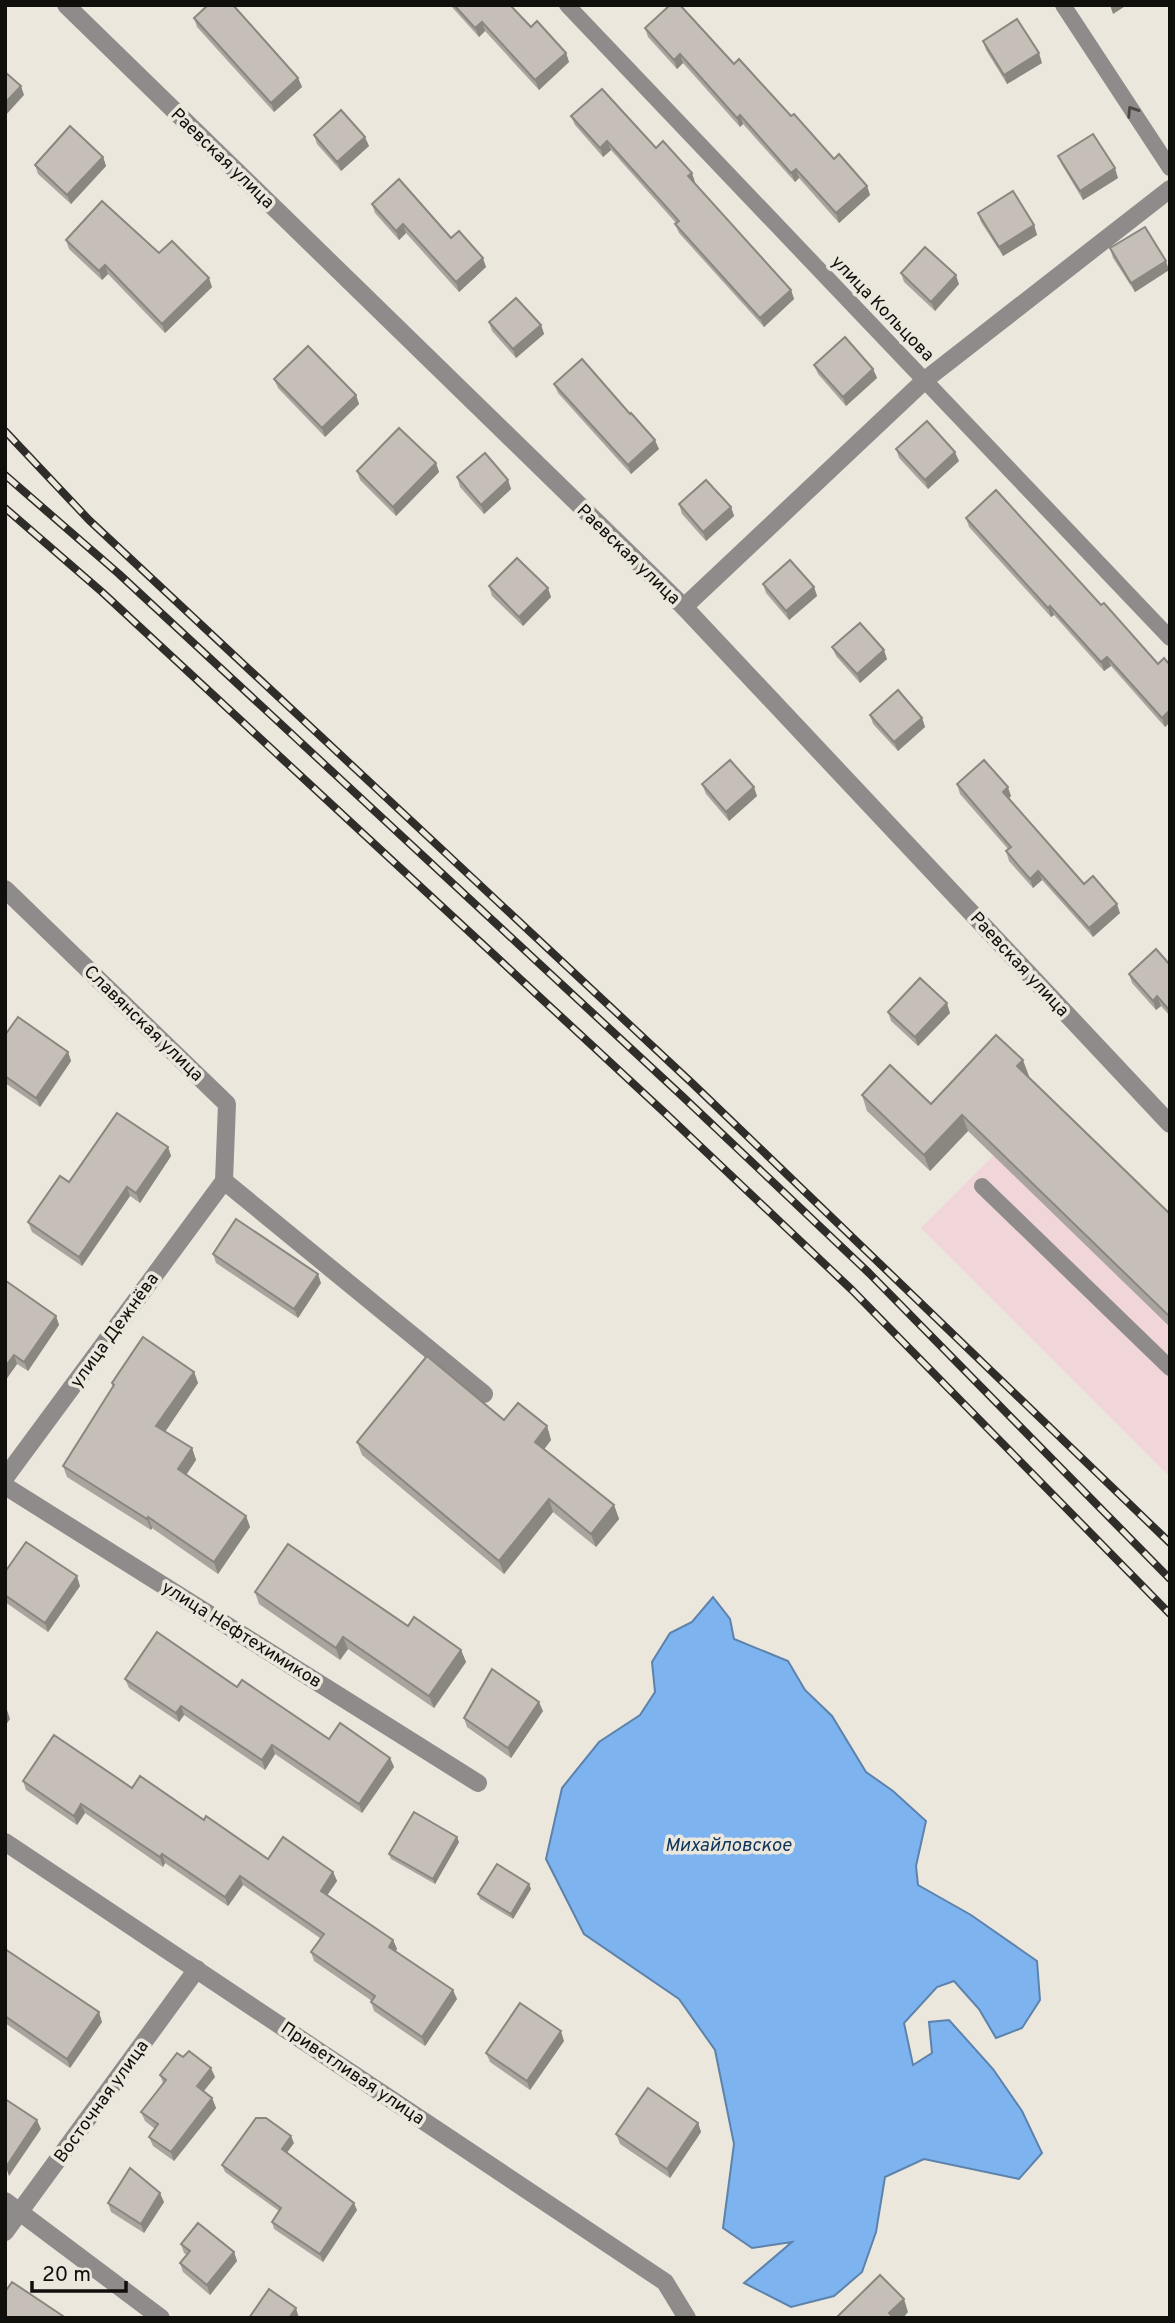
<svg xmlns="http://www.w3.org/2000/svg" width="1175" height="2323" font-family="Overpass,sans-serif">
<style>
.industrial{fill:#f0d5d9}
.water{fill:#7db3ef;stroke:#5d82ab;stroke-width:2}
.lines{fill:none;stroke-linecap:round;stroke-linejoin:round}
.service{stroke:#908b8b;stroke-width:16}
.minor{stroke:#908b8b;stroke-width:18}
.rail-casing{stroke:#2f2d29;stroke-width:8}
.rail{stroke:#ebe7dd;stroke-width:5;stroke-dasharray:16;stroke-linecap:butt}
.wall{fill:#a9a49d}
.shaded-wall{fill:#8a8680}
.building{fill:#c5bfb7;stroke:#8a8680;stroke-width:2}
.oneway{stroke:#4a4745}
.labels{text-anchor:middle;stroke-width:7;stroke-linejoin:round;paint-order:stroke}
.street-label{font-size:18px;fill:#110f0c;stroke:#ebe7dd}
.water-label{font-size:19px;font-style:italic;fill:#0d3359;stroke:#ebe7dd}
</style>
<rect width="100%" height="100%" fill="#ebe7dd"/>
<polygon class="industrial" points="1041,1108 1170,1237 1170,1477 921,1228"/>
<polygon class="water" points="713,1597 730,1619 734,1639 788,1661 805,1690 832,1716 866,1772 893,1791 926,1821 916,1866 918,1885 971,1915 1037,1961 1040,2000 1022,2028 996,2038 979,2009 954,1981 937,1987 904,2023 913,2065 932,2053 929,2022 949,2020 993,2069 1022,2111 1042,2153 1019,2179 924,2159 885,2177 876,2232 862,2272 834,2296 791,2307 744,2283 792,2242 752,2248 723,2228 734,2144 715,2050 679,1999 584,1934 546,1859 562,1788 599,1742 640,1715 655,1692 652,1662 670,1633 692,1622"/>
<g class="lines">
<g class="service">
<polyline points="567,5 1170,638"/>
<polyline points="1063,5 1170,168"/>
<polyline points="982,1186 1170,1368"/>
</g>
<g class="minor">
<polyline points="66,5 684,607 1170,1124"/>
<polyline points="684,607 925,380 1170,189"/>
<polyline points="5,889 227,1104 224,1181"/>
<polyline points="224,1181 484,1394"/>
<polyline points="5,1478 224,1181"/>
<polyline points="5,1486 478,1783"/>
<polyline points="5,1842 665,2282 687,2318"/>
<polyline points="5,2201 161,2318"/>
<polyline points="5,2232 197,1969"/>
</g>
<defs>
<g id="rail">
<polyline points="5,431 89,520 693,1084 1170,1543"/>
<polyline points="5,475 119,574 681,1095 869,1273 1170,1579"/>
<polyline points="5,508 102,592 665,1113 852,1290 1170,1614"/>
</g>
</defs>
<use href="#rail" class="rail-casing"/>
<use href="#rail" class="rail"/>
</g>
<g class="wall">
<polygon points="450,5 510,5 531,27 566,53 569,62 539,90 485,31 479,37"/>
<polygon points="194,18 298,78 302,87 274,112 197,27"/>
<polygon points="645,28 734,64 791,116 834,159 867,186 870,195 839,223 799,178 795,182 743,124 740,127 683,63 677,69 648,37"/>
<polygon points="983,41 1042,63 1007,84 986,50"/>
<polygon points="571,116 656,148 695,182 694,183 791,290 794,299 764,327 679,233 675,224 676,223 611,150 603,157 575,125"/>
<polygon points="314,135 369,146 341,171 317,144"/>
<polygon points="1058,156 1118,178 1083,200 1062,165"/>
<polygon points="103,157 106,166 71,204 38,174 35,165"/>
<polygon points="372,204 451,238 486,267 459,292 406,233 399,240 375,213"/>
<polygon points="978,213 1034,225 1037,235 1003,256 981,222"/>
<polygon points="66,240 159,253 212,287 165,333 108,274 102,280 69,249"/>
<polygon points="1110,248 1169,270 1135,292 1113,258"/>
<polygon points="901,273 959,284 935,311 904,282"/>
<polygon points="489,322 541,325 544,334 516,358 492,331"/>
<polygon points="814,365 873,369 877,378 846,406 818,374"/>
<polygon points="274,379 356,395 359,404 325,437 278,388"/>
<polygon points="554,384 659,449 631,474 558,393"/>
<polygon points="896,449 959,461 928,489 899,458"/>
<polygon points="436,463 439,472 396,516 360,480 357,471"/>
<polygon points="457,477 508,480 511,489 484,514 460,487"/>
<polygon points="679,504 731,507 734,516 706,541 682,514"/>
<polygon points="966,518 1101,605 1158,664 1170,665 1170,722 1165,727 1111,666 1104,671 1054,615 1051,617 969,527"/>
<polygon points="763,584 814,587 817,596 789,620 766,593"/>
<polygon points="489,586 551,597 523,626 492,596"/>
<polygon points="832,647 887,659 860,683 836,656"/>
<polygon points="870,715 922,718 925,727 898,751 873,724"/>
<polygon points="702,784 757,796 729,821 706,794"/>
<polygon points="957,784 1011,796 1009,798 1084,884 1120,913 1093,937 1042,880 1033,888 1009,861 1006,851 1008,849 960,794"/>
<polygon points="1170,965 1170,1016 1161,1006 1156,1010 1132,983 1129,974"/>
<polygon points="888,1012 950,1013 918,1046 891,1021"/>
<polygon points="5,1035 68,1052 71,1061 40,1107 5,1083"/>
<polygon points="1029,1076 1028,1077 1170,1214 1170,1327 968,1131 930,1171 867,1111 862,1095 931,1104"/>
<polygon points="168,1147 171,1156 140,1203 130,1196 82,1266 32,1232 28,1222 69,1182"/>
<polygon points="213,1254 321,1283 298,1318 216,1263"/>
<polygon points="5,1282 56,1316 59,1325 28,1371 17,1364 5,1381"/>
<polygon points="194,1372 198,1383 165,1431 192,1448 196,1460 186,1475 246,1516 250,1527 218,1574 152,1528 151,1530 67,1477 63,1466 113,1387 112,1383"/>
<polygon points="504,1420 547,1426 551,1440 544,1449 614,1505 619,1519 596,1547 553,1512 504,1574 362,1455 357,1442"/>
<polygon points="5,1572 80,1586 48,1632 5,1602"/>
<polygon points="255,1592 408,1626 461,1650 466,1662 434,1708 348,1649 340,1660 259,1604"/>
<polygon points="125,1679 237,1687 329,1739 390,1758 394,1767 362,1813 275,1754 265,1770 184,1715 179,1722 129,1688"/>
<polygon points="543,1711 511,1758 467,1727 464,1718"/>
<polygon points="23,1781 132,1788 204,1820 268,1859 333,1872 337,1881 327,1895 393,1940 397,1949 396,1951 457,1999 425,2046 374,2011 371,2002 372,2001 314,1961 311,1952 320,1938 243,1885 228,1906 165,1863 163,1867 85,1813 77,1825 26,1790"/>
<polygon points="459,1842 435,1884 391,1859 389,1854"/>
<polygon points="529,1884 531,1889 513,1919 480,1899 478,1894"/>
<polygon points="5,1949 102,2022 70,2068 5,2023"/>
<polygon points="564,2041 530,2090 490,2062 486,2053"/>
<polygon points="160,2075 215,2077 203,2091 212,2098 216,2108 174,2161 153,2146 149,2137 155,2129 145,2121 141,2112 163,2083"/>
<polygon points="698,2123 701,2132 670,2178 620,2144 616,2134"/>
<polygon points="294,2143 287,2153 357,2210 323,2262 274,2229 272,2222 279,2211 225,2172 222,2165"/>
<polygon points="164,2202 144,2233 111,2212 108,2203"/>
<polygon points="181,2244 234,2252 237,2261 210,2295 183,2272 180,2263 187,2255 184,2253"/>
</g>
<g class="shaded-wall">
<polygon points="1110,5 1127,5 1113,14"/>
<polygon points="482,22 485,31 479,37 475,28"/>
<polygon points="566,53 569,62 539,90 535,80"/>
<polygon points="1039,53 1042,63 1007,84 1004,75"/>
<polygon points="680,54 683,63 677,69 674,60"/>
<polygon points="298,78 302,87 274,112 271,103"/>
<polygon points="21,86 24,95 5,116 5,103"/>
<polygon points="740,115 743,124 740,127 737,118"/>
<polygon points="365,137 369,146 341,171 337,162"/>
<polygon points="607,141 611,150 603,157 600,148"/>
<polygon points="103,157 106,166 71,204 67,195"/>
<polygon points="1115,168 1118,178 1083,200 1080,191"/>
<polygon points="796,169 799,178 795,182 791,173"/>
<polygon points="692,173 695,182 691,185 688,176"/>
<polygon points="867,186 870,195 839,223 836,213"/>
<polygon points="403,224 406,233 399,240 396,231"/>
<polygon points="1034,225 1037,235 1003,256 999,247"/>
<polygon points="483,258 486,267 459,292 456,282"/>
<polygon points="1166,261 1169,270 1135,292 1131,283"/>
<polygon points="105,265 108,274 102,280 99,271"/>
<polygon points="956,275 959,284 935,311 931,302"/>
<polygon points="209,278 212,287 165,333 162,324"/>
<polygon points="791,290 794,299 764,327 760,318"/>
<polygon points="541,325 544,334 516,358 513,349"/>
<polygon points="873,369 877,378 846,406 843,397"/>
<polygon points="356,395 359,404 325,437 322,428"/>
<polygon points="655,440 659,449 631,474 628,465"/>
<polygon points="955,452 959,461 928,489 925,480"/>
<polygon points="436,463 439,472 396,516 393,507"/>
<polygon points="508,480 511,489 484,514 481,505"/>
<polygon points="731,507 734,516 706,541 703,532"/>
<polygon points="814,587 817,596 789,620 786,611"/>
<polygon points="548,588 551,597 523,626 519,617"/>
<polygon points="1050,606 1054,615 1051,617 1048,608"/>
<polygon points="884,650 887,659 860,683 857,674"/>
<polygon points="1107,657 1111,666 1104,671 1101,662"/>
<polygon points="1170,710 1170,722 1165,727 1162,718"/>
<polygon points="922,718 925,727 898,751 894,742"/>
<polygon points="754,787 757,796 729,821 726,812"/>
<polygon points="1008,787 1011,796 1006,801 1003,792"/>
<polygon points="1038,871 1042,880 1033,888 1030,879"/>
<polygon points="1117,904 1120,913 1093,937 1089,928"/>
<polygon points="1157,996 1161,1006 1156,1010 1153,1001"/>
<polygon points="947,1003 950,1013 918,1046 915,1037"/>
<polygon points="68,1052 71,1061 40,1107 36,1098"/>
<polygon points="1023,1060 1029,1076 1023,1082 1017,1066"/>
<polygon points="962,1115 968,1131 930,1171 924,1155"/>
<polygon points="168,1147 171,1156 140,1203 136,1193"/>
<polygon points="127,1187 130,1196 82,1266 79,1257"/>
<polygon points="318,1274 321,1283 298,1318 294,1309"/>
<polygon points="56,1316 59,1325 28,1371 24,1362"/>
<polygon points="14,1355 17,1364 5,1381 5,1367"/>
<polygon points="194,1372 198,1383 161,1438 156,1426"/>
<polygon points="547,1426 551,1440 540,1455 535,1442"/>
<polygon points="192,1448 196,1460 182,1481 178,1469"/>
<polygon points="549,1499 553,1512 504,1574 499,1561"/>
<polygon points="614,1505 619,1519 596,1547 591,1534"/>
<polygon points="246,1516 250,1527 218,1574 214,1562"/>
<polygon points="148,1517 152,1528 151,1530 147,1519"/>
<polygon points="77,1576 80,1586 48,1632 45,1623"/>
<polygon points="343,1637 348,1649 340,1660 336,1648"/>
<polygon points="461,1650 466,1662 434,1708 429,1696"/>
<polygon points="539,1702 543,1711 511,1758 508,1748"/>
<polygon points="181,1706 184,1715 179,1722 176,1713"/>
<polygon points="7,1710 10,1719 5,1726 5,1712"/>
<polygon points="272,1745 275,1754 265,1770 262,1760"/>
<polygon points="390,1758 394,1767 362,1813 359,1804"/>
<polygon points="81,1804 85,1813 77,1825 74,1816"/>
<polygon points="457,1837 459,1842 435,1884 433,1879"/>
<polygon points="162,1854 165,1863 163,1867 160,1857"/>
<polygon points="333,1872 337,1881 324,1900 321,1891"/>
<polygon points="240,1876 243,1885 228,1906 225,1897"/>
<polygon points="529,1884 531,1889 513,1919 511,1914"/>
<polygon points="393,1940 397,1949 392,1956 389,1947"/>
<polygon points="453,1990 457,1999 425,2046 422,2037"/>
<polygon points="99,2012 102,2022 70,2068 67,2059"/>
<polygon points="561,2031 564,2041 530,2090 527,2081"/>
<polygon points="211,2068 215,2077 200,2096 197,2086"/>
<polygon points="212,2098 216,2108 174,2161 171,2152"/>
<polygon points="37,2120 41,2129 9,2176 6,2167"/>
<polygon points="698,2123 701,2132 670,2178 667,2169"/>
<polygon points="291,2136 294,2143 284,2156 282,2149"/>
<polygon points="160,2193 164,2202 144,2233 141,2224"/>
<polygon points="354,2203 357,2210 323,2262 320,2254"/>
<polygon points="234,2252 237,2261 210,2295 207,2285"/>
<polygon points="904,2299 908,2312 903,2318 891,2318 889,2313"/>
<polygon points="296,2308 299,2318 289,2318"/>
</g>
<g class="building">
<polygon points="208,5 233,5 298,78 271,103 194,18"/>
<polygon points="454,5 510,5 531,27 537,21 566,53 535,80 482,22 475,28"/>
<polygon points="670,5 680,5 734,64 739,59 791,116 794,114 834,159 839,154 867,186 836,213 796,169 791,173 740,115 737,118 680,54 674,60 645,28"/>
<polygon points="1017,19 1039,53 1004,75 983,41"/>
<polygon points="5,72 21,86 5,103"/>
<polygon points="602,89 656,148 663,141 692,173 688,176 791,290 760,318 675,224 679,221 607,141 600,148 571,116"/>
<polygon points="341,110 365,137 337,162 314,135"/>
<polygon points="70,126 103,157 67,195 35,165"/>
<polygon points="1093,134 1115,168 1080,191 1058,156"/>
<polygon points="399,179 451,238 459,231 483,258 456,282 403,224 396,231 372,204"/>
<polygon points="1013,191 1034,225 999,247 978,213"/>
<polygon points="102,201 159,253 172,241 209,278 162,324 105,265 99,271 66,240"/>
<polygon points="1145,227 1166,261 1131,283 1110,248"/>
<polygon points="925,247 956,275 931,302 901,273"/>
<polygon points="516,298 541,325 513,349 489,322"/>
<polygon points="845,337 873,369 843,397 814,365"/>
<polygon points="308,346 356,395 322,428 274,379"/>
<polygon points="582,359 630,414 631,413 655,440 628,465 554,384"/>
<polygon points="927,421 955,452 925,480 896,449"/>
<polygon points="399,428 436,463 393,507 357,471"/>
<polygon points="485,453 508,480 481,505 457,477"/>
<polygon points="706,480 731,507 703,532 679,504"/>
<polygon points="996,490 1101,605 1104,603 1158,664 1164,658 1170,665 1170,710 1162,718 1107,657 1101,662 1050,606 1048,608 966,518"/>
<polygon points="517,558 548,588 519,617 489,586"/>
<polygon points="790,560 814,587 786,611 763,584"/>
<polygon points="860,623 884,650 857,674 832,647"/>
<polygon points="898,690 922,718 894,742 870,715"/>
<polygon points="730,760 754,787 726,812 702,784"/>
<polygon points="984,760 1008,787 1003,792 1084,884 1093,876 1117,904 1089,928 1038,871 1030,879 1006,851 1011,847 957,784"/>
<polygon points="1156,949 1170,965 1170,1011 1157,996 1153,1001 1129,974"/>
<polygon points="920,978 947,1003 915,1037 888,1012"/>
<polygon points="18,1017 68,1052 36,1098 5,1076 5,1035"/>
<polygon points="996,1035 1023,1060 1017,1066 1170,1214 1170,1317 962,1115 924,1155 862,1095 890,1065 931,1104"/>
<polygon points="117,1113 168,1147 136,1193 127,1187 79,1257 28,1222 60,1176 69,1182"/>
<polygon points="236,1219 318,1274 294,1309 213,1254"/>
<polygon points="6,1281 56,1316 24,1362 14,1355 5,1367"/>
<polygon points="143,1337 194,1372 156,1426 192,1448 178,1469 246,1516 214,1562 148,1517 147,1519 63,1466 114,1385 112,1383"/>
<polygon points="427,1356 504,1420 518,1403 547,1426 535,1442 614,1505 591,1534 549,1499 499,1561 357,1442"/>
<polygon points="26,1542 77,1576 45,1623 5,1595 5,1572"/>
<polygon points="288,1544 408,1626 414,1617 461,1650 429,1696 343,1637 336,1648 255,1592"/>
<polygon points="157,1632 237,1687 242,1680 329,1739 340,1723 390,1758 359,1804 272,1745 262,1760 181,1706 176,1713 125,1679"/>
<polygon points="492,1669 539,1702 508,1748 464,1718"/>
<polygon points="54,1735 132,1788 140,1776 204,1820 206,1816 268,1859 283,1837 333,1872 321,1891 393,1940 389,1947 453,1990 422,2037 371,2002 375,1996 311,1952 324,1934 240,1876 225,1897 162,1854 160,1857 81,1804 74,1816 23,1781"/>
<polygon points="414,1812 457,1837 433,1879 389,1854"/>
<polygon points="497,1864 529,1884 511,1914 478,1894"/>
<polygon points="5,1949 99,2012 67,2059 5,2016"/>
<polygon points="520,2003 561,2031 527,2081 486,2053"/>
<polygon points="189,2051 211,2068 197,2086 212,2098 171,2152 149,2137 158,2124 141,2112 166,2080 160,2075 177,2053 183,2057"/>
<polygon points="648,2088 698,2123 667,2169 616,2134"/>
<polygon points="5,2099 37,2120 6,2167 5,2167"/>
<polygon points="256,2118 266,2118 291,2136 282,2149 354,2203 320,2254 272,2222 281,2208 222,2165"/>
<polygon points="130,2168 160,2193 141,2224 108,2203"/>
<polygon points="198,2223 234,2252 207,2285 180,2263 190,2251 181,2244"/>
<polygon points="880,2275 904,2299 889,2313 894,2318 838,2318 837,2317"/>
<polygon points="12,2282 63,2316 62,2318 5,2318 5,2292"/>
<polygon points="269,2289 296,2308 289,2318 249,2318"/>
</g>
<defs><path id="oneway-chevron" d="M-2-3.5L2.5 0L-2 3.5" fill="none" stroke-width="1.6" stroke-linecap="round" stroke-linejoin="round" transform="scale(1.75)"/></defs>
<use class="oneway" href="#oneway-chevron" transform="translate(1132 111) rotate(-123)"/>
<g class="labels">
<g class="street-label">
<text transform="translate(223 158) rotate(44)" y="6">Раевская улица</text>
<text transform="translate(883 308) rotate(46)" y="6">улица Кольцова</text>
<text transform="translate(629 554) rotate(44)" y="6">Раевская улица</text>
<text transform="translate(1020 964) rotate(47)" y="6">Раевская улица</text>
<text transform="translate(144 1023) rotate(44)" y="6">Славянская улица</text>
<text transform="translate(114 1330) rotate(-54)" y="6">улица Дежнёва</text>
<text transform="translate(242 1634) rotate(32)" y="6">улица Нефтехимиков</text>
<text transform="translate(353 2073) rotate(34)" y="6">Приветливая улица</text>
<text transform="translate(101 2101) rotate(-54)" y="6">Восточная улица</text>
</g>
<g class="water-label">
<text x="728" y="1851">Михайловское</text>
</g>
</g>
<rect width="1175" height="2323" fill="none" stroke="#110f0c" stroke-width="14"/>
<path d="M32 2281v10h94v-10" fill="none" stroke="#110f0c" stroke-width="3.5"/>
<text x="42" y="2281" font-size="21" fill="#110f0c" stroke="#ebe7dd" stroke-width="5" paint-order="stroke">20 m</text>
</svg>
